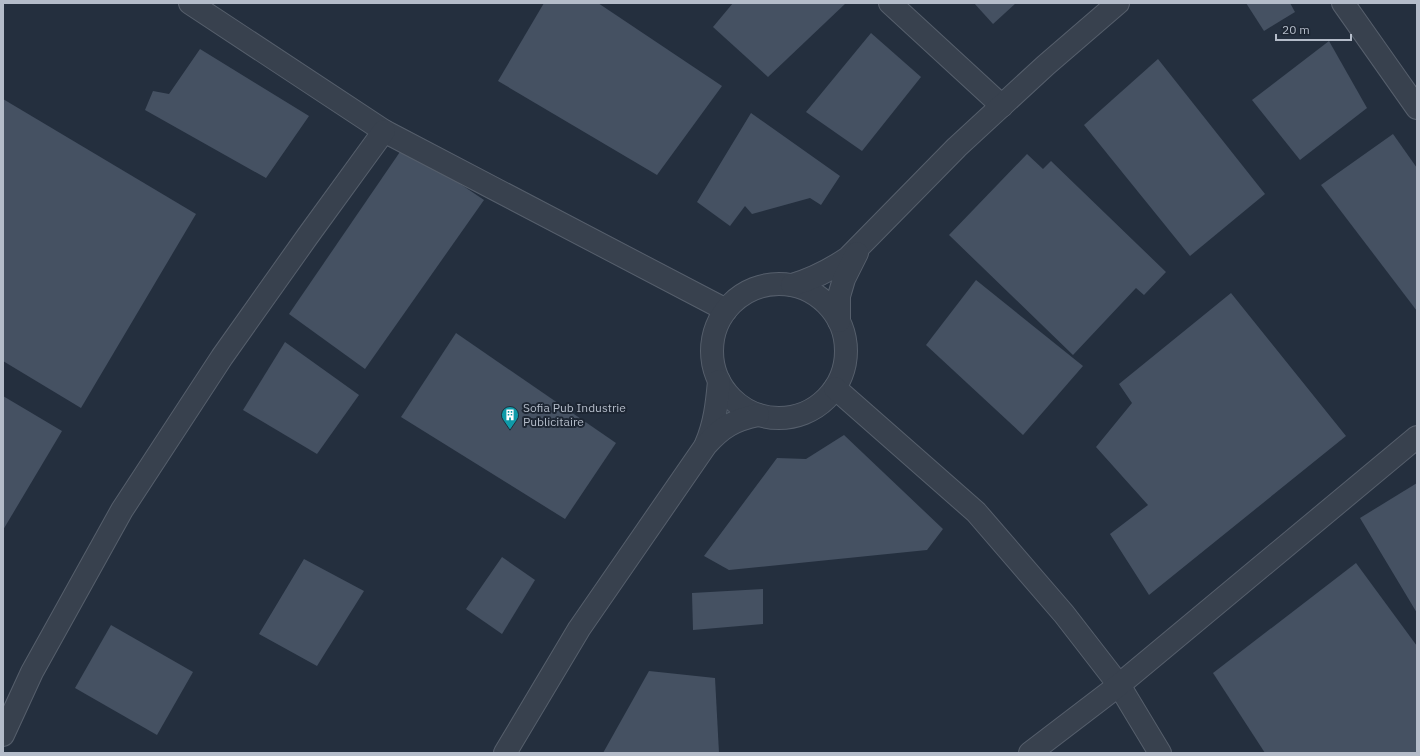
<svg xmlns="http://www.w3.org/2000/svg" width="1420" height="756" font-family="'IBM Plex Sans',sans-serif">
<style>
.building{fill:#455162}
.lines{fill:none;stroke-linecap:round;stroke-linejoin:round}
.minor-casing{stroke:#565f6c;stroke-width:24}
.minor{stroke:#38414e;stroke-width:22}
.labels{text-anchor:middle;stroke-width:4;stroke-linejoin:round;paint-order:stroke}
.poi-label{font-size:12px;fill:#b4bcc9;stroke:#1d2633;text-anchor:start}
</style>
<rect width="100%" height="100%" fill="#242f3e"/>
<g class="building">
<polygon points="544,3 598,3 722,86 657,175 498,81"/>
<polygon points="733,3 846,3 768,77 713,27"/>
<polygon points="974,3 1016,3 993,24"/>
<polygon points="1246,3 1290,3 1295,12 1264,31"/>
<polygon points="871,33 921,77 862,151 806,112"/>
<polygon points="1329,41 1367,108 1300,160 1252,100"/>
<polygon points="200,49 309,116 266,178 145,110 153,91 169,94"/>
<polygon points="1158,59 1265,194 1190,256 1084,125"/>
<polygon points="3,99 196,214 81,408 3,361"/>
<polygon points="751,113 840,176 821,205 810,198 752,214 745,206 730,226 697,202"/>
<polygon points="1393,134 1417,168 1417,311 1321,185"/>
<polygon points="404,146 484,200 365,369 289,314"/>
<polygon points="1027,154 1043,169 1051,161 1166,272 1144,295 1136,288 1073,355 949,235"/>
<polygon points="976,280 1083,366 1023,435 926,345"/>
<polygon points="1231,293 1346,436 1149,595 1110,534 1148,505 1096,447 1132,403 1119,384"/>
<polygon points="456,333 616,443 565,519 401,417"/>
<polygon points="285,342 359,395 317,454 243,410"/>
<polygon points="3,396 62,431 3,530"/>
<polygon points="844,435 943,529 927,550 729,570 704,556 777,458 806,459"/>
<polygon points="1417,483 1417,613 1360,518"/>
<polygon points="502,557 535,580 502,634 466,609"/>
<polygon points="304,559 364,591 317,666 259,634"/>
<polygon points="1356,563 1417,646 1417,753 1265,753 1213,673"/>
<polygon points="763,589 763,624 693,630 692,593"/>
<polygon points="111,625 193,672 157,735 75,688"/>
<polygon points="649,671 715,678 719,753 603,753"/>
</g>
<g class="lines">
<defs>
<g id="minor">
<polyline points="190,3 384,131 726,310"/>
<polyline points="890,3 1002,106"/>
<polyline points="1343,3 1417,108"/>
<circle cx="779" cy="351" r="67"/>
<path d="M792,285C813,279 830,270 848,258L957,147L1046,65L1118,3"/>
<polyline points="839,321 839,296 844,279 857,253"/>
<polyline points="835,388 976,512 1064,614 1119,685 1160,753"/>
<path d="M706,444C715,423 717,403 719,381"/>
<polyline points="3,735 32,672 122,510 222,357 307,237 384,131"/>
<path d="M505,753L579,629L706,445C722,427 734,420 758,415"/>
<polyline points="1030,753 1119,685 1417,437"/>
</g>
</defs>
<use href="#minor" class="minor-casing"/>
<use href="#minor" class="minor"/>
</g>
<defs>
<symbol id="building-pin" viewBox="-11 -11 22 30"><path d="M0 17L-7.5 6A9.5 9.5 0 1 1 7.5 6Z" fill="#0f9aa8" stroke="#1d2633"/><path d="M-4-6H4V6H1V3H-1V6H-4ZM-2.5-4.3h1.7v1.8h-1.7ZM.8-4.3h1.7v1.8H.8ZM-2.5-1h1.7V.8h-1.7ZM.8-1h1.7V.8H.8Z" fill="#fff"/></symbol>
</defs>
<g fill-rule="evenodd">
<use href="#building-pin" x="500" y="405" width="20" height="27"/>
</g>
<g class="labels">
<g class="poi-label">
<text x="523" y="412">Sofia Pub Industrie<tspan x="523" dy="14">Publicitaire</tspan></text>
</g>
</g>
<rect width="1420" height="756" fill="none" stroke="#b4bcc9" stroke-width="8"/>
<path d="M1276 34v6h75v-6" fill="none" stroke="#b4bcc9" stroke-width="2"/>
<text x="1282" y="34" font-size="12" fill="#b4bcc9" stroke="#1d2633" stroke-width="3" paint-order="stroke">20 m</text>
</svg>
